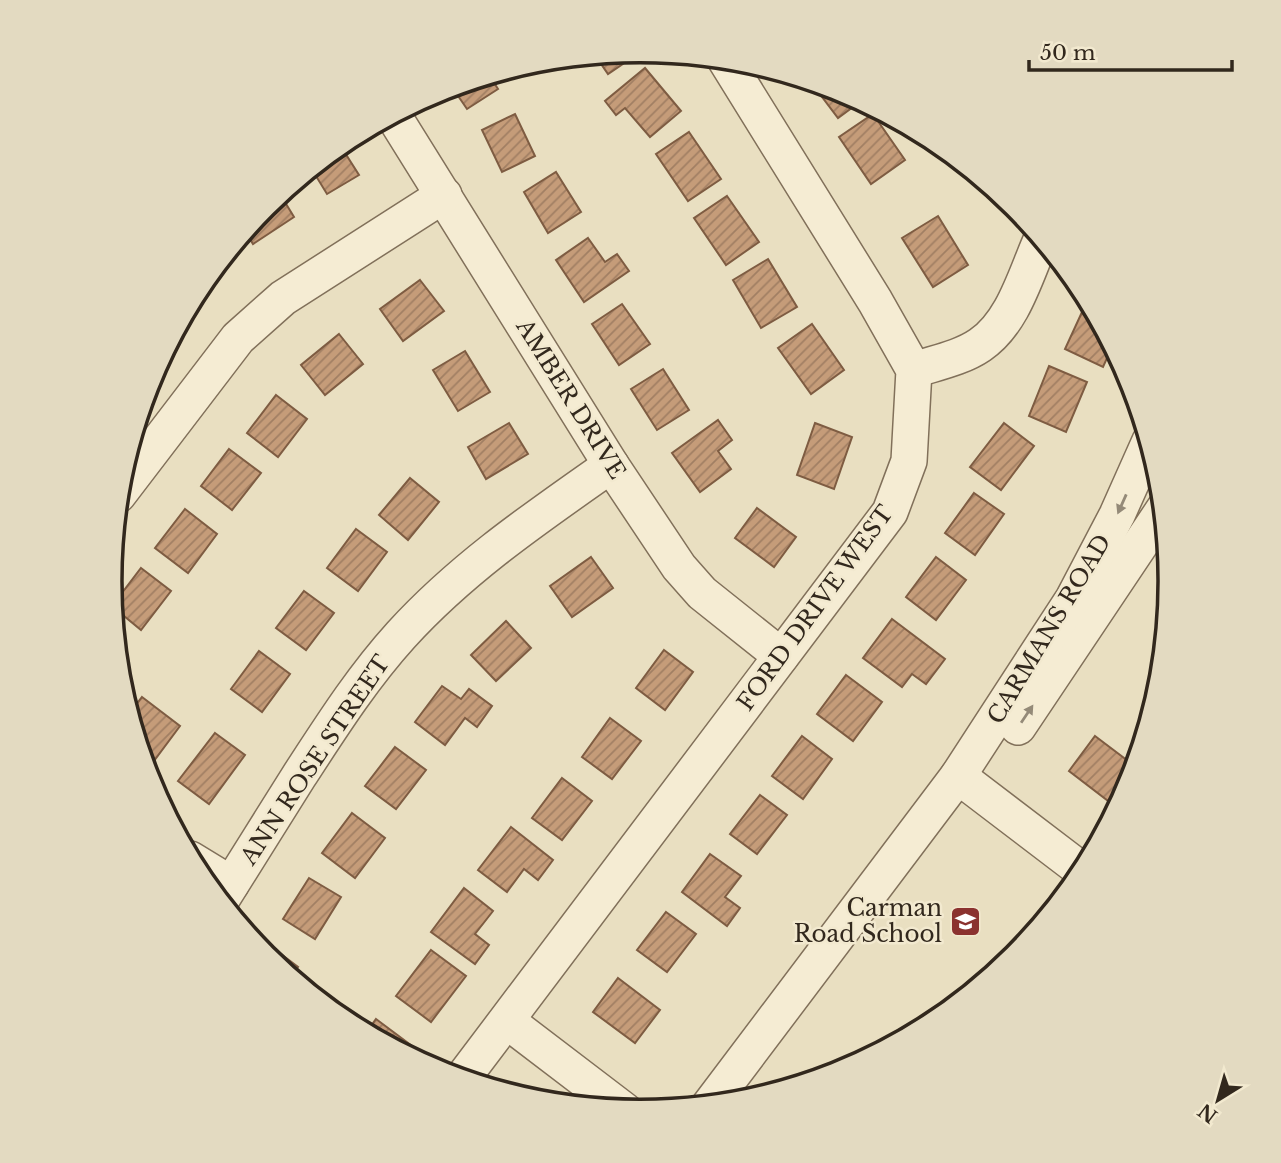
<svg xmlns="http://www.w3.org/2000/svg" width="1281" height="1163" font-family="'Libre Baskerville',serif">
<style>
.building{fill:url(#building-hatch);stroke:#7e5c42;stroke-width:2}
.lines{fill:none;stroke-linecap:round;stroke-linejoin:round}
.minor-casing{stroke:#81705a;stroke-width:38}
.minor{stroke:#f5ecd3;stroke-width:35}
.oneway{fill:#948a78}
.labels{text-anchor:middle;stroke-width:5;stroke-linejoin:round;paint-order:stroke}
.street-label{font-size:23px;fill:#32281d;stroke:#f2e9cf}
.poi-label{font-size:23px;fill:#32281d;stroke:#f2e9cf;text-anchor:end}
.rim{fill:none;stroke:#32281d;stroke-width:3.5}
</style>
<defs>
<pattern id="building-hatch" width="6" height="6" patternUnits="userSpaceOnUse" patternTransform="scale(1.75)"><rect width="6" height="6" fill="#c59c79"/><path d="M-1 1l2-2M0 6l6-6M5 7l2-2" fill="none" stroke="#a17f63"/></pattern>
</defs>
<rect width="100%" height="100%" fill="#e9dfc1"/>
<g class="building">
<polygon points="642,51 608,74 595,55 641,51"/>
<polygon points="645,68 681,111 650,137 625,108 616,115 605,101"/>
<polygon points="489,75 498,89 467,109 452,87"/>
<polygon points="810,81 844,91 861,101 838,118"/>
<polygon points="515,114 535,156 502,172 482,130"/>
<polygon points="873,114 905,160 871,184 839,137"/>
<polygon points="689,132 721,179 688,201 656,154"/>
<polygon points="340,145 359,175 327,194 316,176 301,185 297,180"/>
<polygon points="556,172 581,212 548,233 524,192"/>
<polygon points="280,194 294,217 253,244 245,231 265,206"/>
<polygon points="727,196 759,242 726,265 694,218"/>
<polygon points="938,216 968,265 933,287 902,238"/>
<polygon points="588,238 605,262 617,254 629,271 584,302 556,260"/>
<polygon points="768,259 797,307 761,328 733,280"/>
<polygon points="420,280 444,311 403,341 380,309"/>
<polygon points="1088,299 1113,345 1103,367 1065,349"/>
<polygon points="622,304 650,344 619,365 592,324"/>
<polygon points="812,324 844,370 811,394 778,348"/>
<polygon points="339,334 363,364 325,395 301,365"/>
<polygon points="465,351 490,392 458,411 433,370"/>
<polygon points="1049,366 1087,382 1066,432 1029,416"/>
<polygon points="663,369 689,410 657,430 631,389"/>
<polygon points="276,395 307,419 278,457 247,433"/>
<polygon points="718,420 732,440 718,451 731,469 700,492 672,453"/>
<polygon points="509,423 528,454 486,479 468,447"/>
<polygon points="815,423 852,437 834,489 797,475"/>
<polygon points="1004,423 1034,446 1001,490 970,467"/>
<polygon points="229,449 261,473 232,510 201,486"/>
<polygon points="410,478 439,502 408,540 379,515"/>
<polygon points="974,493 1004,514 975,555 945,533"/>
<polygon points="757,508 796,537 774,567 735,538"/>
<polygon points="185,509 217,534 188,573 155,548"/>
<polygon points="356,529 387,552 358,591 327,568"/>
<polygon points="591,557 613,588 572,617 550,586"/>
<polygon points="936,557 966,580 936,620 906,597"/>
<polygon points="141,568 171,591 141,630 112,606"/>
<polygon points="304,591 334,613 306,650 276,628"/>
<polygon points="892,619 945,659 926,684 912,674 902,687 863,658"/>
<polygon points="506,621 531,648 496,681 471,655"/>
<polygon points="664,650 693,672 665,710 636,688"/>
<polygon points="259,651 290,674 262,712 231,689"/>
<polygon points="846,675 882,702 853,741 817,714"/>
<polygon points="442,686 461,699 469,689 492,706 477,727 465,718 445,745 415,722"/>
<polygon points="142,697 180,726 148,769 145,767 129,714"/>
<polygon points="610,718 641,741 612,779 582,757"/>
<polygon points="215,733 245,755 209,804 178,781"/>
<polygon points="802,736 832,759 803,799 772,776"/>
<polygon points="1095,736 1136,767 1131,785 1116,807 1069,771"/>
<polygon points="395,747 426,770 396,809 365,786"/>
<polygon points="562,778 592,801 562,840 532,818"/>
<polygon points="760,795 787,815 757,854 730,834"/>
<polygon points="352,813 385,838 355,878 322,853"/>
<polygon points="511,827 553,860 538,880 524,869 507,892 478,870"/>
<polygon points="710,854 741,876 725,897 740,908 727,926 682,892"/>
<polygon points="309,878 341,897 315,939 283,919"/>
<polygon points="464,888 493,911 475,934 489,945 475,964 431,932"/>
<polygon points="666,912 696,934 667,972 637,950"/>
<polygon points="269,945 298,967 290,977 263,954"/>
<polygon points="431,950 466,976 431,1022 396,996"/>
<polygon points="618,978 660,1010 635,1043 593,1012"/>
<polygon points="376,1019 412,1046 405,1055 366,1033"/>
</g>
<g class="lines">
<defs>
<g id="minor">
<polyline points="393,115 611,465 679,567 702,593 781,656"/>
<path d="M914,370C935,363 961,358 980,345C1014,322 1026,273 1042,238"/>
<polyline points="118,495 238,338 283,298 444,195"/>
<polyline points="1018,727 1164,509"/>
<polyline points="958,776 1084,872"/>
<polyline points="190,859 231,884"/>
<path d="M220,902C246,860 273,818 299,776C331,727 362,678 401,635C463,567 537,517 611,465"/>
<polyline points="507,1021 625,1111"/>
<polyline points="462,1079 890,512 909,461 914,370 875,301 725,59"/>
<polyline points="709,1106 958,776 1073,599 1117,515 1150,441"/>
</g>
</defs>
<use href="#minor" class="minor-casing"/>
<use href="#minor" class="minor"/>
</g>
<defs><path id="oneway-solid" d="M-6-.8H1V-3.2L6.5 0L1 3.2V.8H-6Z" transform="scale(1.75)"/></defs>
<g class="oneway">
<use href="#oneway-solid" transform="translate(1122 504) rotate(114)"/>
<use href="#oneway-solid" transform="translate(1027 714) rotate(-56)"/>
</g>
<defs>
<symbol id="school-square" viewBox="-11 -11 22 22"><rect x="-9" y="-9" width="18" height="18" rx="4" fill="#8b322f" stroke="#f2e9cf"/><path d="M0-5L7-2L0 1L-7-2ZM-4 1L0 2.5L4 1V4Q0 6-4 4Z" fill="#fff"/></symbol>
</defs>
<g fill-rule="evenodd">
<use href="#school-square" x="948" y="904" width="35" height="35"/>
</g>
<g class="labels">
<g class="street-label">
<text transform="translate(571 399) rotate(58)" y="8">AMBER DRIVE</text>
<text transform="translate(815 608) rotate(-54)" y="8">FORD DRIVE WEST</text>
<text transform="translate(1049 629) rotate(-59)" y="8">CARMANS ROAD</text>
<text transform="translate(315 760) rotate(-56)" y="8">ANN ROSE STREET</text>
</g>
<g class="poi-label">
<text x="942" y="916">Carman<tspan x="942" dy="26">Road School</tspan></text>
</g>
</g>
<path d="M0 0H1281V1163H0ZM122 581a518 518 0 1 1 1036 0a518 518 0 1 1-1036 0Z" fill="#e3dac1" fill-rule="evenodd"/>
<path class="rim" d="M122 581a518 518 0 1 1 1036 0a518 518 0 1 1-1036 0Z"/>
<g transform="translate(1218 1100) rotate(217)" stroke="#f2e9cf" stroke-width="5" paint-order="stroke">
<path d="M0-5L12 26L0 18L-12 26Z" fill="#32281d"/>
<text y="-10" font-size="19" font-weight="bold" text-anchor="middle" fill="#32281d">N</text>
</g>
<path d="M1029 60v10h203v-10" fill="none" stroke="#32281d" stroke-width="3.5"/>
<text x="1040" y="60" font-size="21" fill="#32281d" stroke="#f2e9cf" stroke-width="5" paint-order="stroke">50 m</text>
</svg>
